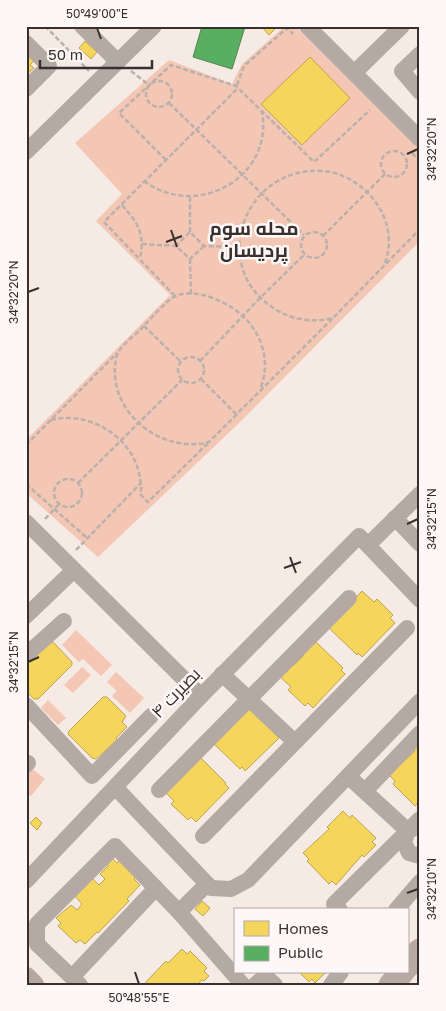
<svg xmlns="http://www.w3.org/2000/svg" width="446" height="1011" font-family="'Golos Text',Cairo,sans-serif">
<style>
.green{fill:#f4c6b4}
.homes{fill:#f6d55c;stroke:#bda44e}
.public{fill:#5aae61;stroke:#508851}
.lines{fill:none;stroke-linecap:round;stroke-linejoin:round}
.path{stroke:#bab0ac;stroke-width:2.5;stroke-dasharray:5 2.5;stroke-linecap:butt}
.minor{stroke:#b5a9a4;stroke-width:16}
.secondary{stroke:#b5a6a1;stroke-width:22}
.primary{stroke:#b8a9a4;stroke-width:25}
.ticks{fill:none;stroke:#38302d;stroke-width:2}
.labels{text-anchor:middle;stroke-width:5;stroke-linejoin:round;paint-order:stroke}
.street-label{font-size:18px;fill:#38302d;stroke:#fdf8f7}
.neighbourhood-label{font-size:19px;font-weight:bold;fill:#38302d;stroke:#fdf8f7}
.neatline{fill:none;stroke:#38302d;stroke-width:2}
.ticks-label{font-size:12px;text-anchor:middle;fill:#38302d}
</style>
<rect width="100%" height="100%" fill="#f6eae5"/>
<g class="green">
<polygon points="285,26 295,26 420,149 420,241 237,425 98,557 26,493 26,440 170,295 96,221 122,194 75,143 169,60 232,84 242,64"/>
<polygon points="76,630 112,665 101,676 83,659 79,662 62,645"/>
<polygon points="82,667 91,675 73,693 64,685"/>
<polygon points="116,672 144,698 130,713 112,696 117,691 107,682"/>
<polygon points="48,700 66,718 58,725 41,708"/>
<polygon points="30,767 45,779 31,796 26,793 26,772"/>
</g>
<g class="homes">
<polygon points="261,26 278,26 269,35"/>
<polygon points="85,41 97,52 91,59 79,48"/>
<polygon points="26,53 34,61 30,65 34,68 26,75"/>
<polygon points="310,57 350,98 302,145 261,104"/>
<polygon points="362,591 374,602 377,599 393,615 390,618 395,623 362,657 358,653 357,655 328,627"/>
<polygon points="314,640 343,668 341,670 345,674 313,708 308,703 305,706 288,690 291,687 279,676 292,663 294,665 304,655 302,653"/>
<polygon points="53,642 72,662 72,665 38,699 34,699 26,691 26,654"/>
<polygon points="103,697 107,697 126,716 122,722 127,727 116,738 117,740 96,759 92,758 68,734 69,731"/>
<polygon points="246,705 279,738 245,771 242,767 240,769 211,741"/>
<polygon points="420,742 420,805 418,803 415,806 393,784 395,781 389,775 415,751 413,749"/>
<polygon points="198,755 226,783 225,784 229,788 196,822 191,817 188,820 171,804 174,801 163,790"/>
<polygon points="343,811 350,818 352,815 376,838 372,842 376,845 364,857 362,855 336,885 332,881 329,884 307,861 309,859 303,853 329,829 327,827"/>
<polygon points="36,817 42,823 37,830 30,823"/>
<polygon points="112,858 117,863 120,860 137,877 134,879 140,885 127,899 129,901 98,933 97,932 85,944 80,940 76,943 58,926 61,923 56,918 71,905 77,910 82,904 75,896 92,878 99,885 105,879 100,874 108,866 107,864"/>
<polygon points="202,901 210,908 203,916 195,909"/>
<polygon points="182,949 187,954 190,951 207,968 204,971 209,976 204,981 202,980 197,985 143,985 166,961 168,963"/>
<polygon points="299,972 326,972 315,983 312,979 309,982"/>
</g>
<polygon class="public" points="202,26 245,27 232,69 193,57"/>
<g class="lines">
<g class="path">
<polyline points="45,26 89,71"/>
<polyline points="131,71 149,85"/>
<circle cx="159" cy="94" r="13"/>
<polyline points="237,85 244,66 287,28 293,34"/>
<polyline points="169,103 304,235"/>
<circle cx="394" cy="164" r="13"/>
<polyline points="412,153 420,161"/>
<polyline points="166,160 119,113 171,65 236,86 314,162 370,110"/>
<path d="M144,181C196,220 274,178 262,112"/>
<polyline points="190,197 190,232"/>
<path d="M122,205C138,223 145,233 140,259"/>
<circle cx="314" cy="245" r="13"/>
<polyline points="323,236 385,174"/>
<polyline points="142,244 176,246"/>
<polyline points="204,246 190,259 176,246 190,232 204,246 238,247"/>
<polyline points="190,259 191,295"/>
<path d="M385,263C394,239 387,213 369,194C356,181 340,172 322,171C244,166 207,267 275,309C292,320 313,323 333,318L420,229"/>
<polyline points="175,296 104,222 238,88"/>
<polyline points="144,326 180,361"/>
<circle cx="191" cy="370" r="13"/>
<polyline points="200,361 260,298 304,255"/>
<polyline points="201,379 236,414"/>
<path d="M261,387C270,362 263,337 245,318C230,303 197,287 176,296C166,300 148,322 140,330C133,337 120,346 117,355C103,408 159,455 209,442L333,318"/>
<path d="M51,420C90,410 135,438 140,479C141,484 142,489 140,494L148,502L208,443"/>
<polyline points="26,445 117,353"/>
<circle cx="68" cy="493" r="14"/>
<polyline points="78,483 182,380"/>
<polyline points="26,484 87,538"/>
<polyline points="45,519 59,504"/>
<polyline points="76,550 141,483"/>
</g>
<g class="minor">
<polyline points="82,26 118,62"/>
<polyline points="307,26 420,139"/>
<polyline points="26,43 49,66 26,89"/>
<polyline points="420,54 402,71 420,92"/>
<polyline points="354,73 402,26"/>
<polyline points="26,152 154,26"/>
<polyline points="395,518 420,544"/>
<polyline points="26,522 201,696"/>
<polyline points="368,545 420,494"/>
<polyline points="26,616 74,570"/>
<polyline points="26,655 64,621"/>
<polyline points="222,674 295,742"/>
<polyline points="26,705 92,776 151,716"/>
<polyline points="26,765 28,763"/>
<polyline points="348,776 408,831"/>
<polyline points="115,787 211,888 231,889 248,880 420,701"/>
<polyline points="159,790 349,598"/>
<polyline points="365,791 420,733"/>
<polyline points="411,830 408,831 404,842 409,853 420,856"/>
<polyline points="203,836 407,628"/>
<polyline points="26,881 201,696 359,536 420,600"/>
<polyline points="340,910 334,904 420,819"/>
<polyline points="396,910 420,882"/>
<polyline points="179,912 207,884"/>
<polyline points="72,977 156,888"/>
<polyline points="80,985 37,944 37,924 115,846 179,912 243,985"/>
<polyline points="255,985 265,976 275,985"/>
<polyline points="331,985 341,972"/>
</g>
<polyline class="secondary" points="26,978 33,985"/>
<g class="primary">
<polyline points="407,966 420,951"/>
<polyline points="391,985 402,972"/>
</g>
</g>
<path class="ticks" d="M97,28L101,39M407,154L418,149M171,230L177,247M166,242L182,236M28,292L39,288M407,524L418,519M290,557L296,573M284,568L301,562M28,662L39,657M407,893L418,889M135,972L139,984"/>
<g class="labels">
<g class="street-label">
<text transform="translate(176 693) rotate(-46)" y="6">بصیرت ۴</text>
</g>
<g class="neighbourhood-label">
<text x="254" y="235">محله سوم<tspan x="254" dy="22">پردیسان</tspan></text>
</g>
</g>
<rect width="446" height="1011" fill="none" stroke="#fdf8f7" stroke-width="55"/>
<rect x="234" y="908" width="175" height="65" fill="#fdf8f7" stroke="#aea8a6"/>
<rect x="244" y="921" width="25" height="15" fill="#f6d55c" stroke="#aea8a6"/>
<text x="278" y="934" font-size="15" fill="#38302d">Homes</text>
<rect x="244" y="946" width="25" height="15" fill="#5aae61" stroke="#aea8a6"/>
<text x="278" y="958" font-size="15" fill="#38302d">Public</text>
<path d="M40 60v8h112v-8" fill="none" stroke="#38302d" stroke-width="2.5"/>
<text x="48" y="60" font-size="15" fill="#38302d" stroke="#fdf8f7" stroke-width="4" paint-order="stroke">50 m</text>
<rect x="28" y="28" width="390" height="956" class="neatline"/>
<g class="ticks-label">
<text x="97" y="18">50°49'00"E</text>
<text transform="translate(432 149) rotate(-90)" y="4">34°32'20"N</text>
<text transform="translate(14 292) rotate(-90)" y="4">34°32'20"N</text>
<text transform="translate(432 519) rotate(-90)" y="4">34°32'15"N</text>
<text transform="translate(14 662) rotate(-90)" y="4">34°32'15"N</text>
<text transform="translate(432 889) rotate(-90)" y="4">34°32'10"N</text>
<text x="139" y="1002">50°48'55"E</text>
</g>
</svg>
